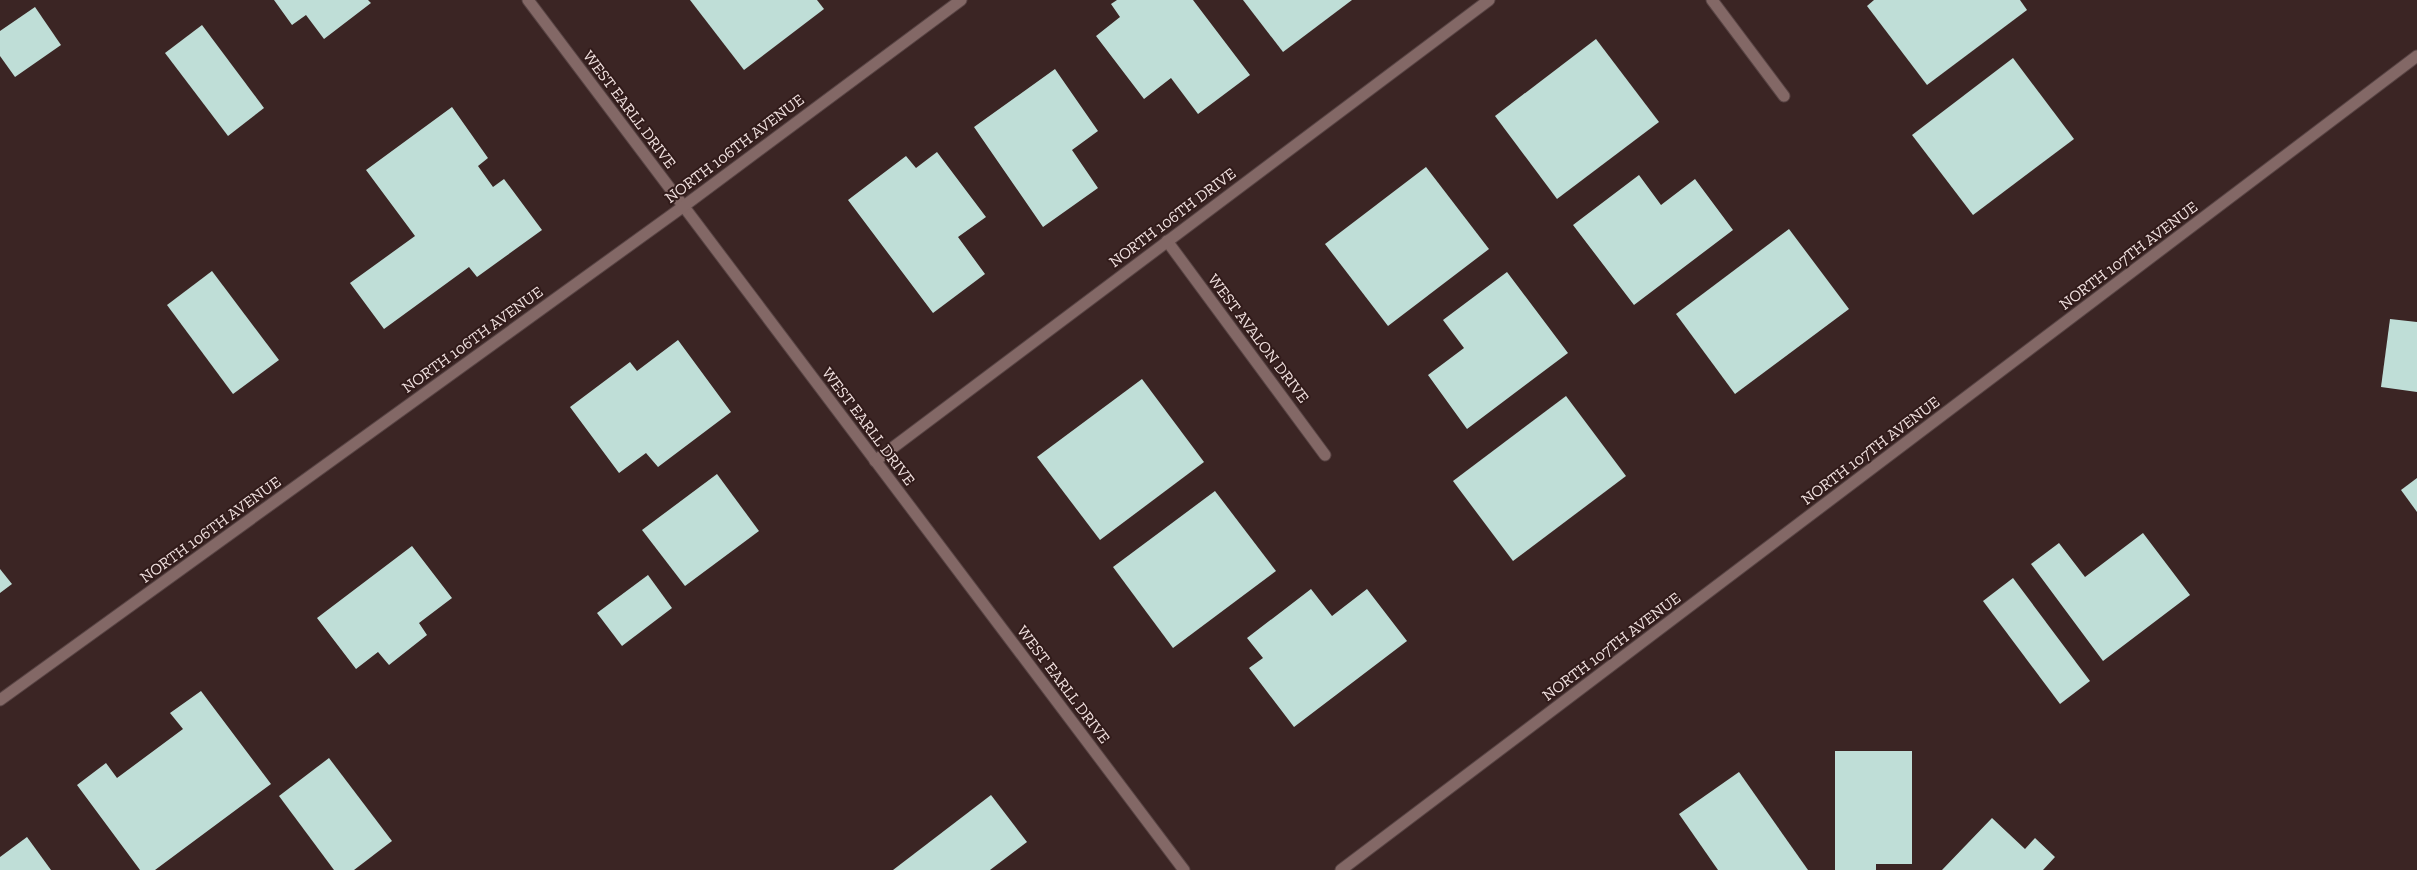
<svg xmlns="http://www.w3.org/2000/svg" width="2417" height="870" font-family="'Zilla Slab',serif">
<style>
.building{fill:#bfded7}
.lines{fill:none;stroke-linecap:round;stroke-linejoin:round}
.minor-casing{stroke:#584444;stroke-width:13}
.secondary-casing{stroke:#584444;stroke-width:13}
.minor{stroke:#836866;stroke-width:11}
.secondary{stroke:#836866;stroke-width:11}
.labels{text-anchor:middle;stroke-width:4;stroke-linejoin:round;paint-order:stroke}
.street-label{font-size:16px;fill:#f0e0df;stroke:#311b1a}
</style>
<rect width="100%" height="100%" fill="#3b2524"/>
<g class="building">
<polygon points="274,0 368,0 371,3 324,39 306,15 292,25"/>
<polygon points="690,0 817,0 824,9 744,70"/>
<polygon points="1117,0 1193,0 1250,75 1198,114 1171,78 1144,99 1096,36 1120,17 1111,4"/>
<polygon points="1243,0 1352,0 1283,52"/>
<polygon points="1874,0 2020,0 2027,10 1927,85 1867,6"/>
<polygon points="35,7 61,45 15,77 0,56 0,31"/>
<polygon points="202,25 264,108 228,136 165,53"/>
<polygon points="1596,39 1659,122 1557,199 1495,116"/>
<polygon points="2013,58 2074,139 1973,215 1912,135"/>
<polygon points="1055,69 1098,131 1072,150 1098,188 1043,227 974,127"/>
<polygon points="452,107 488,158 478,166 493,187 504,179 542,230 477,277 469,267 384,329 350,283 415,236 366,170"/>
<polygon points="937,152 986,217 958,237 985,274 933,313 848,200 906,156 916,168"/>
<polygon points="1426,167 1489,249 1388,326 1325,244"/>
<polygon points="1639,175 1661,205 1695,179 1733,230 1634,305 1573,225"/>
<polygon points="1789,229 1849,309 1735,394 1676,314"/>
<polygon points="212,271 279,360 233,394 167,305"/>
<polygon points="1507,272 1568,353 1467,429 1428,375 1464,348 1443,320"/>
<polygon points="2390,319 2417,322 2417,392 2381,387"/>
<polygon points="678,340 731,412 658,467 646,453 619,473 570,407 630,362 637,371"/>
<polygon points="1142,379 1204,462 1100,540 1037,457"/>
<polygon points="1566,396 1626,476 1513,561 1453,481"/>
<polygon points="717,474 759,531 685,586 642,530"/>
<polygon points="2417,478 2417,512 2401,490"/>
<polygon points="1215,491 1276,571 1173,648 1113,567"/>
<polygon points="2143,533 2190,595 2103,661 2031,564 2059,543 2085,577"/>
<polygon points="412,546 452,598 419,623 427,635 389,665 378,652 356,669 317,618"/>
<polygon points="0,569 12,584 0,593"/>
<polygon points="648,575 672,608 622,646 597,613"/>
<polygon points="2013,578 2090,681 2060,704 1983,601"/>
<polygon points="1311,589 1332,616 1367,589 1407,641 1294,727 1249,668 1263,658 1247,638"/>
<polygon points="201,691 271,784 155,870 140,870 77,785 106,763 117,778 183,729 170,713"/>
<polygon points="1835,751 1912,751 1912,864 1876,864 1876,870 1835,870"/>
<polygon points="329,758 392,841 354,870 334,870 279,796"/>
<polygon points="1739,772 1808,870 1718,870 1679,814"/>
<polygon points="991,795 1027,842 990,870 893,870"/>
<polygon points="1992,818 2025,849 2035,838 2055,857 2043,870 1942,870"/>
<polygon points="27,837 51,870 0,870 0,857"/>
</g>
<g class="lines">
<defs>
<g id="minor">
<polyline points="528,0 1184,870"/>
<polyline points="1712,0 1784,96"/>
<polyline points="1167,241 1325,455"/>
<polyline points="875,461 1489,0"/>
<polyline points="0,700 684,206 961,0"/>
</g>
<polyline id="secondary" points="1341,870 2417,56"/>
</defs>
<use href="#minor" class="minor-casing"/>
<use href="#secondary" class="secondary-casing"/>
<use href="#minor" class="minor"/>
<use href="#secondary" class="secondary"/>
</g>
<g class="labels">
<g class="street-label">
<text transform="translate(630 109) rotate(53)" y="6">WEST EARLL DRIVE</text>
<text transform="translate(734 148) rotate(-37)" y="6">NORTH 106TH AVENUE</text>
<text transform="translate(1172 217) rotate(-37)" y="6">NORTH 106TH DRIVE</text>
<text transform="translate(2128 255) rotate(-37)" y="6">NORTH 107TH AVENUE</text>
<text transform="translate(1259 338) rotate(53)" y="6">WEST AVALON DRIVE</text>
<text transform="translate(472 339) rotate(-36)" y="6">NORTH 106TH AVENUE</text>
<text transform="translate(869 426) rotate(53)" y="6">WEST EARLL DRIVE</text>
<text transform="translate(1870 450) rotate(-37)" y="6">NORTH 107TH AVENUE</text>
<text transform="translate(210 529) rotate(-36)" y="6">NORTH 106TH AVENUE</text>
<text transform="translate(1611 646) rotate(-37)" y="6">NORTH 107TH AVENUE</text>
<text transform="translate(1064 684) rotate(53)" y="6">WEST EARLL DRIVE</text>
</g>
</g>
</svg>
